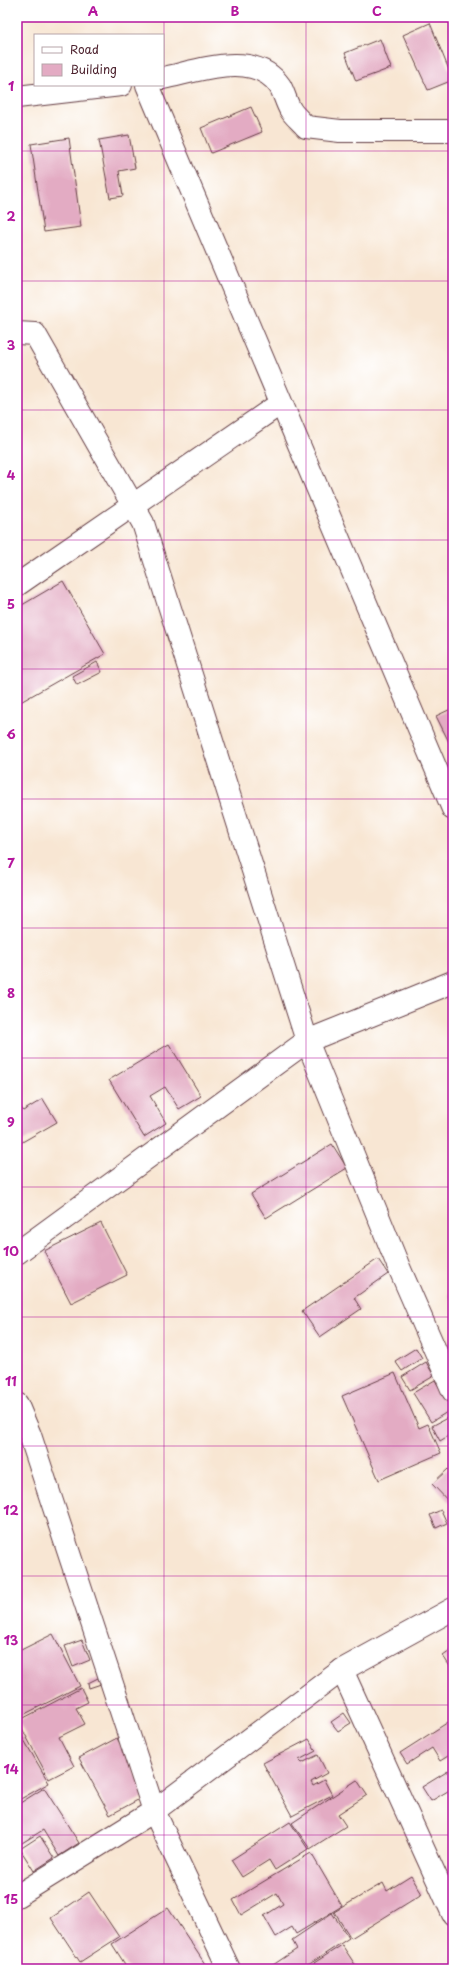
<svg xmlns="http://www.w3.org/2000/svg" width="470" height="1986" font-family="'Playpen Sans',sans-serif">
<style>
.building{fill:#e3abc3}
.lines{fill:none;stroke-linecap:round;stroke-linejoin:round}
.minor-casing{stroke:#643d44;stroke-width:24}
.minor{stroke:#fff;stroke-width:22}
.grid{fill:none;stroke:#b5179e;stroke-width:1;stroke-opacity:0.55}
.neatline{fill:none;stroke:#b5179e;stroke-width:1.5}
.grid-label{font-size:13px;text-anchor:middle;font-weight:bold;fill:#b5179e}
</style>
<rect width="100%" height="100%" fill="#fff"/>
<filter id="ink" filterUnits="userSpaceOnUse"><feTurbulence type="fractalNoise" baseFrequency=".025" numOctaves="2"/><feDisplacementMap in="SourceGraphic" scale="8" xChannelSelector="R" yChannelSelector="G"/><feConvolveMatrix kernelMatrix="1 2 1 2 8 2 1 2 1" color-interpolation-filters="sRGB"/></filter>
<filter id="wash" filterUnits="userSpaceOnUse"><feTurbulence type="fractalNoise" baseFrequency=".012" numOctaves="4" result="noise"/><feDisplacementMap in="SourceGraphic" scale="16" xChannelSelector="R" yChannelSelector="G"/><feGaussianBlur stdDeviation="0.9" result="paint"/><feColorMatrix in="noise" values="0 0 0 0 0 0 0 0 0 0 0 0 0 0 0 0 0 1.4 0 .05"/><feComposite in="paint" operator="in"/></filter>
<g filter="url(#wash)">
<rect width="100%" height="100%" fill="#f8e6d3"/>
<g id="blocks">
<g class="building">
<polygon points="430,23 453,80 428,90 403,35"/>
<polygon points="380,39 391,68 356,81 345,53"/>
<polygon points="251,107 262,132 211,153 201,128"/>
<polygon points="129,135 135,168 119,171 123,196 110,198 99,140"/>
<polygon points="69,138 81,227 44,232 31,144"/>
<polygon points="63,581 105,654 17,704 17,608"/>
<polygon points="97,662 102,672 77,685 72,676"/>
<polygon points="453,708 453,750 436,716"/>
<polygon points="169,1044 201,1096 179,1109 165,1087 150,1096 166,1123 144,1137 109,1080"/>
<polygon points="43,1099 57,1122 17,1145 17,1100 23,1111"/>
<polygon points="332,1144 347,1168 266,1218 251,1194"/>
<polygon points="101,1223 127,1275 71,1303 44,1251"/>
<polygon points="378,1259 388,1274 354,1298 361,1309 320,1337 302,1311"/>
<polygon points="453,1291 453,1301 448,1295"/>
<polygon points="453,1341 453,1352 447,1345"/>
<polygon points="416,1348 422,1358 402,1371 395,1361"/>
<polygon points="426,1362 434,1376 410,1390 402,1377"/>
<polygon points="395,1373 419,1428 428,1424 441,1453 379,1480 342,1396"/>
<polygon points="435,1380 452,1409 431,1422 413,1393"/>
<polygon points="447,1418 453,1428 453,1433 440,1441 432,1426"/>
<polygon points="448,1469 453,1474 453,1506 432,1484"/>
<polygon points="441,1510 447,1523 436,1528 430,1515"/>
<polygon points="53,1634 80,1686 21,1716 17,1708 17,1652"/>
<polygon points="82,1640 90,1660 73,1667 65,1646"/>
<polygon points="453,1649 453,1671 443,1656"/>
<polygon points="98,1678 101,1684 89,1688 88,1683"/>
<polygon points="81,1688 88,1702 76,1708 85,1724 59,1737 74,1766 49,1779 18,1721"/>
<polygon points="344,1713 351,1723 338,1731 331,1722"/>
<polygon points="453,1719 453,1753 440,1761 432,1748 407,1764 400,1753"/>
<polygon points="17,1728 49,1783 17,1801"/>
<polygon points="117,1738 147,1795 110,1815 79,1758"/>
<polygon points="309,1739 316,1751 299,1760 302,1763 318,1755 327,1773 311,1782 313,1786 324,1780 332,1795 292,1816 263,1763"/>
<polygon points="453,1768 453,1788 431,1801 422,1787"/>
<polygon points="357,1780 367,1795 338,1814 346,1826 310,1849 292,1823"/>
<polygon points="44,1788 79,1843 59,1856 43,1830 17,1846 17,1805"/>
<polygon points="290,1822 308,1849 275,1870 269,1860 242,1877 231,1860"/>
<polygon points="40,1836 54,1858 34,1871 20,1849"/>
<polygon points="311,1853 342,1906 296,1934 292,1927 276,1937 264,1916 283,1904 277,1893 241,1915 233,1900"/>
<polygon points="411,1876 422,1894 351,1938 334,1912 383,1883 387,1891"/>
<polygon points="89,1892 119,1937 80,1962 51,1918"/>
<polygon points="168,1908 205,1964 198,1969 128,1969 112,1944"/>
<polygon points="332,1913 349,1938 302,1969 276,1969 273,1965 297,1949 292,1940"/>
<polygon points="342,1945 358,1969 318,1969 314,1963"/>
</g>
</g>
</g>
<g filter="url(#ink)">
<use href="#blocks" fill-opacity="0" stroke="#643d44" stroke-width="1"/>
<g class="lines">
<defs>
<g id="minor">
<path d="M163,78C198,71 255,49 280,86C284,93 286,102 290,109C293,115 301,121 306,127L340,131H453"/>
<polyline points="147,85 453,809"/>
<polyline points="17,97 121,85"/>
<polyline points="17,333 35,334 143,523 307,1041 398,1265 453,1391"/>
<polyline points="17,585 281,403"/>
<polyline points="17,1253 307,1041 453,982"/>
<polyline points="17,1404 30,1435 154,1811 229,1969"/>
<polyline points="342,1670 453,1914"/>
<polyline points="17,1896 154,1811 342,1670 453,1609"/>
</g>
</defs>
<use href="#minor" class="minor-casing"/>
<use href="#minor" class="minor"/>
</g>
</g>
<path class="grid" d="M164,17V1969M306,17V1969M17,151H453M17,281H453M17,410H453M17,540H453M17,669H453M17,799H453M17,928H453M17,1058H453M17,1187H453M17,1317H453M17,1446H453M17,1576H453M17,1705H453M17,1835H453"/>
<rect width="470" height="1986" fill="none" stroke="#fff" stroke-width="44"/>
<rect x="34" y="34" width="130" height="52" fill="#ffffff" stroke="#b7a5aa"/>
<rect x="42" y="47" width="20" height="6" fill="#ffffff" stroke="#b7a5aa"/>
<text x="70" y="54" font-size="12" fill="#4a1f2b">Road</text>
<rect x="42" y="64" width="20" height="12" fill="#e3abc3" stroke="#b7a5aa"/>
<text x="70" y="74" font-size="12" fill="#4a1f2b">Building</text>
<rect x="22" y="22" width="426" height="1942" class="neatline"/>
<g class="grid-label">
<text x="93" y="16">A</text>
<text x="235" y="16">B</text>
<text x="377" y="16">C</text>
<text x="11" y="91">1</text>
<text x="11" y="221">2</text>
<text x="11" y="350">3</text>
<text x="11" y="480">4</text>
<text x="11" y="609">5</text>
<text x="11" y="739">6</text>
<text x="11" y="868">7</text>
<text x="11" y="998">8</text>
<text x="11" y="1127">9</text>
<text x="11" y="1256">10</text>
<text x="11" y="1386">11</text>
<text x="11" y="1515">12</text>
<text x="11" y="1645">13</text>
<text x="11" y="1774">14</text>
<text x="11" y="1904">15</text>
</g>
</svg>
